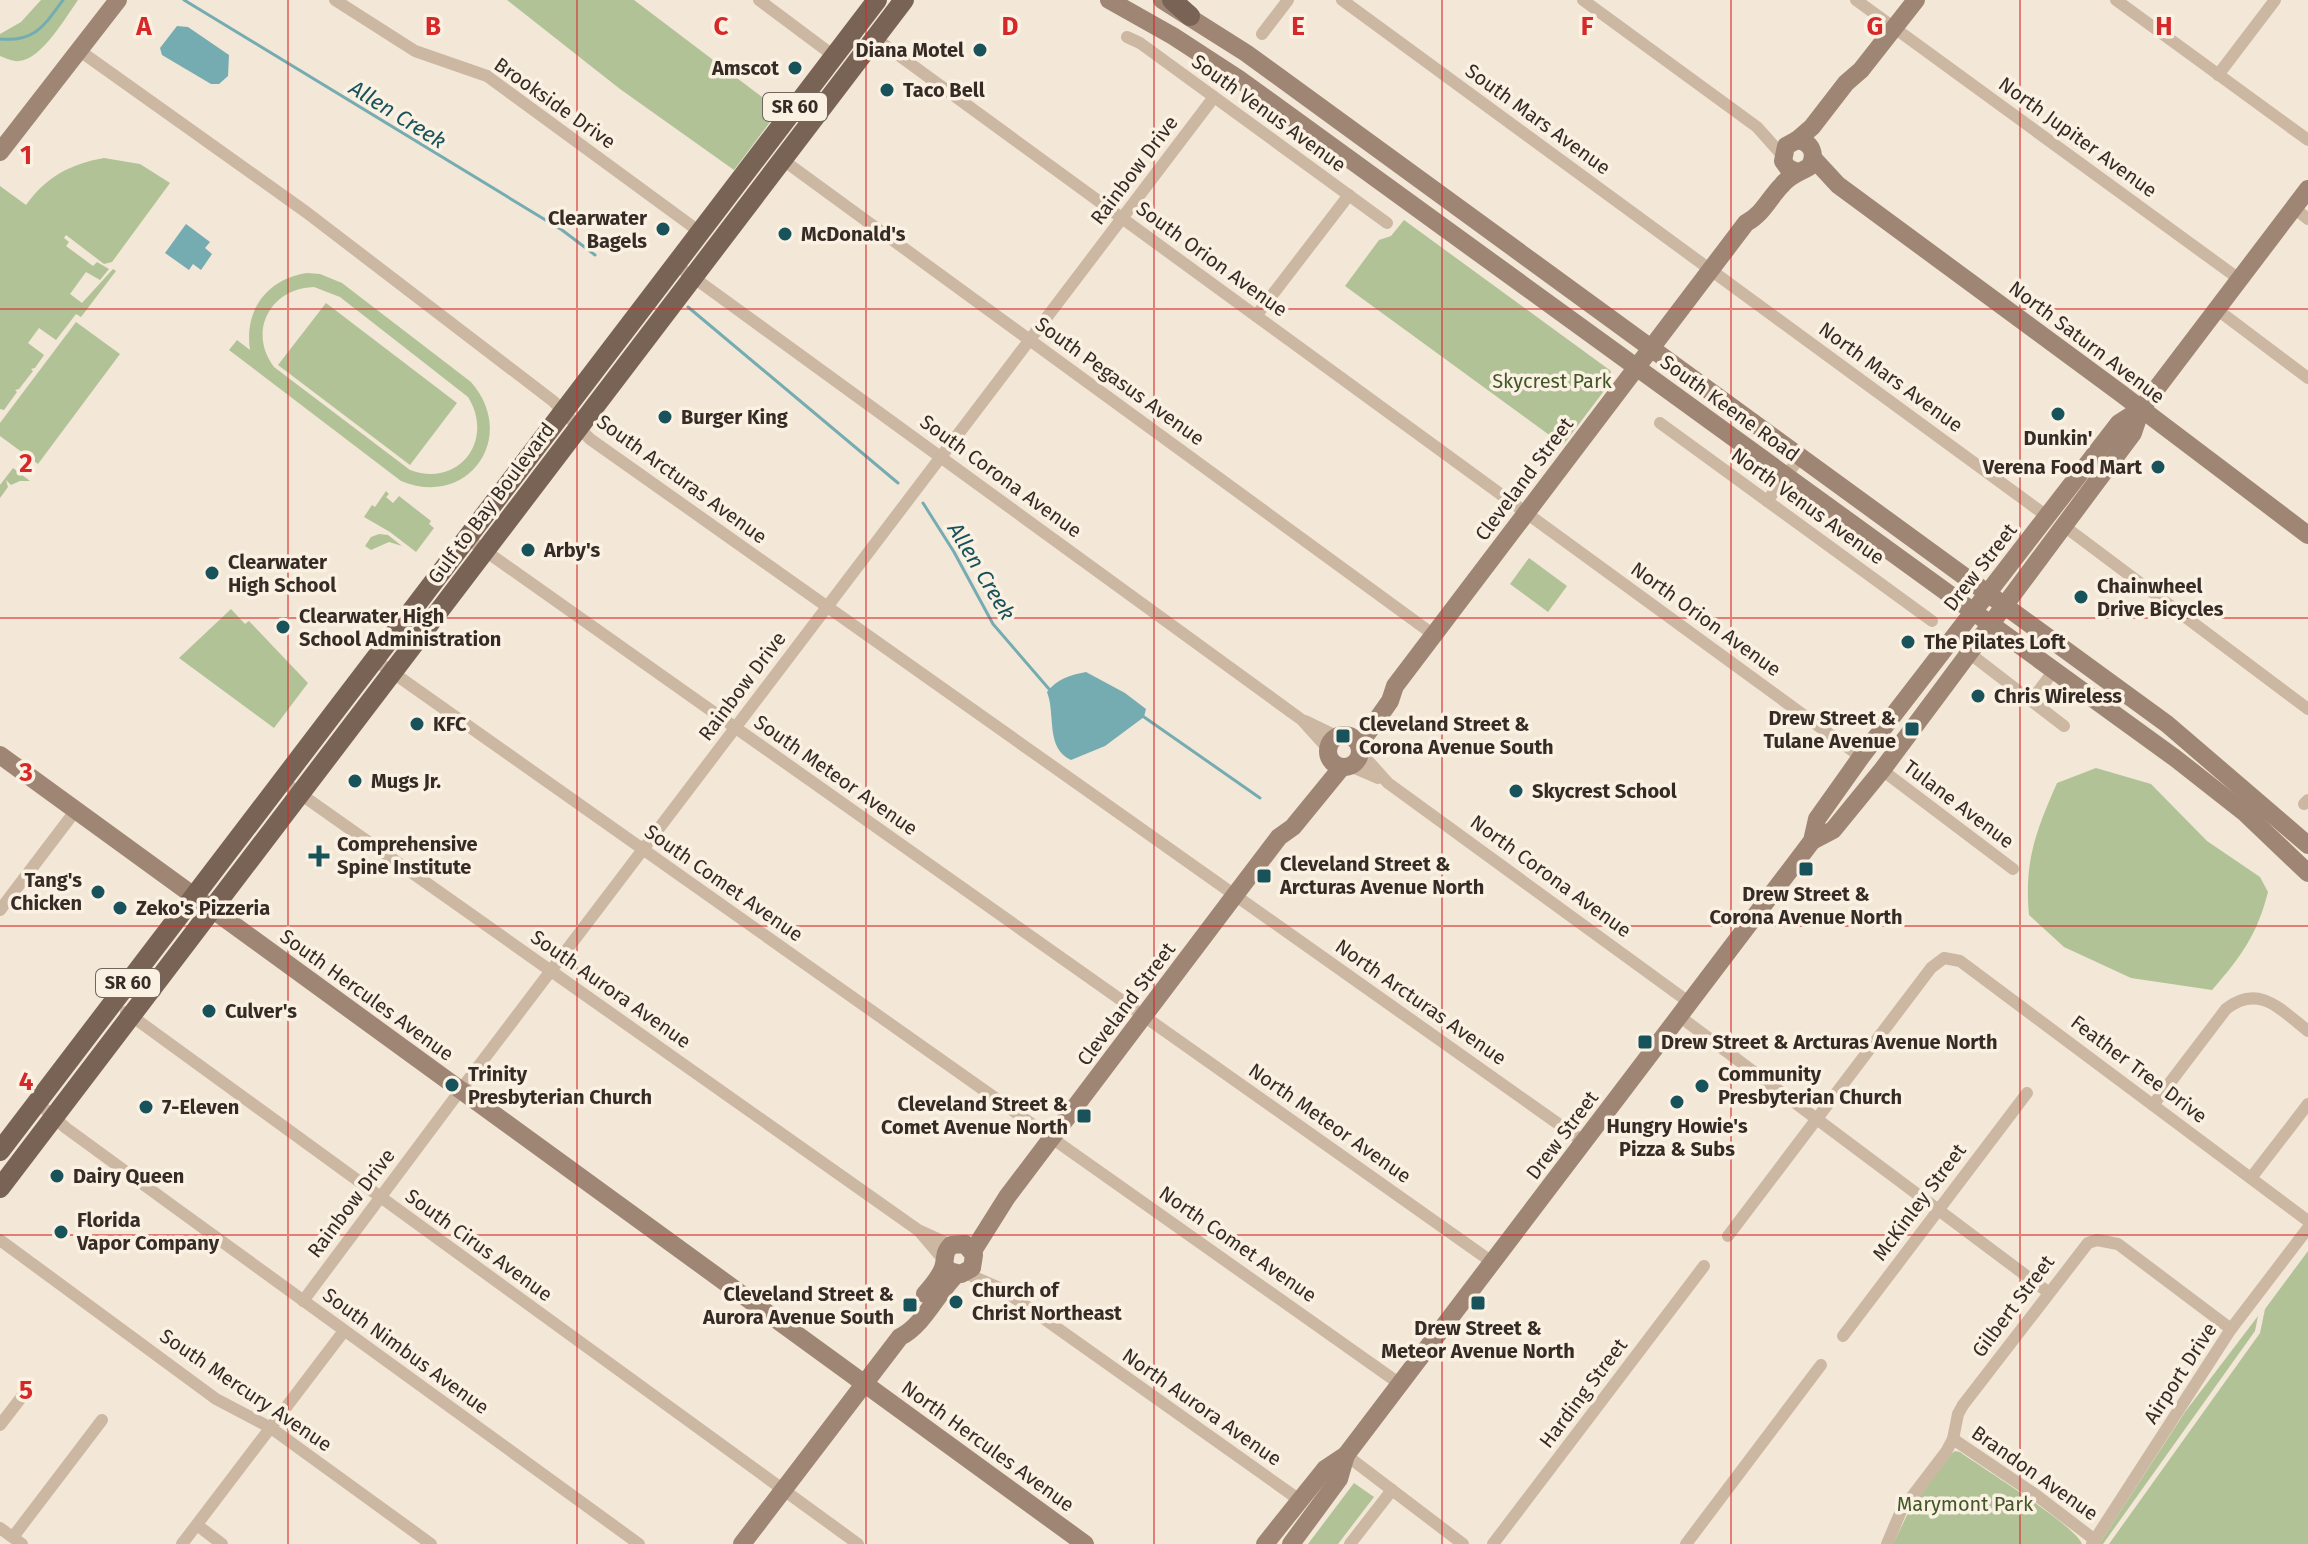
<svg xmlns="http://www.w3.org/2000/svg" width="2308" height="1544" font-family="'Fira Sans',sans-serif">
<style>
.green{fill:#b1c396;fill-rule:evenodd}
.water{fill:#74acb2}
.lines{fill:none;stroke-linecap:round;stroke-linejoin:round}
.stream{stroke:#74acb2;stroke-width:3}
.street{stroke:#ccb7a2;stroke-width:12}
.secondary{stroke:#9f8674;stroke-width:18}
.primary{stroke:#796355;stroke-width:20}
.grid{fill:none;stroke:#d62828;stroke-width:2;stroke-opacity:0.55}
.poi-dot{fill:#18525a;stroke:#faf1e3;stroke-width:3}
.labels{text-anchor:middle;stroke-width:7;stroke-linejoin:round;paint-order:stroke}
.shield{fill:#faf1e3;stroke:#71665e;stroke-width:2}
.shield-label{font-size:18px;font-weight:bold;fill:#362b25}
.poi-label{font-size:20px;font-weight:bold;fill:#362b25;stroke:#faf1e3;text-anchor:start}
.street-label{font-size:20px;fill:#362b25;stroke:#faf1e3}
.park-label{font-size:20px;fill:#425627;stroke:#faf1e3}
.water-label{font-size:22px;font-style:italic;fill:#18525a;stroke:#faf1e3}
.grid-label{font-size:26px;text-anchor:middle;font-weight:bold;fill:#d62828;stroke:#faf1e3;stroke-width:7;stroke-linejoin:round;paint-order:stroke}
</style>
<rect width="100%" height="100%" fill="#f3e7d7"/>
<g class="green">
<path d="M41,0H78C66,17 41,60 19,61C14,62 5,58 0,56V34L21,22Z"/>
<polygon points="507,0 634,0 779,110 734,170 620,89"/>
<path d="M104,158L140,164L170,183L112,262L104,264L66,235L64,238L69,242L66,246L93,266L97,262L109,269L100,280L86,272L70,294L82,303L113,269L116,271L81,317L76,314L56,340L39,328L28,343L44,355L35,368L31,369L33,371L19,389L15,390L17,392L4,410L0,409V186L26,205C46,177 70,164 104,158Z"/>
<polygon points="1404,220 1611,371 1607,387 1563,445 1345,286 1379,240 1391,236"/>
<path d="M307,273L320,274L342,283L471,382C519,437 468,509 401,481L229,350L237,340L250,350C244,310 267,279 307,273ZM314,287L340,297L468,397C495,440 459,488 410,470L274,367C247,331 271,288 314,287Z"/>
<polygon points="326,303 457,403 410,465 278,365"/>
<polygon points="76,322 120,354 38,464 0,436 0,423"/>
<polygon points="13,468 30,481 20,481 11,485 6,480 8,487 0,498 0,485"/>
<polygon points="386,491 389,494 386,497 393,503 399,496 431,521 429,524 434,528 416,552 390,532 364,517 372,505 375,507"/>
<polygon points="379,534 388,535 402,546 389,542 371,550 365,546 371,537"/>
<polygon points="1529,558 1567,586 1548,612 1510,584"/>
<polygon points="231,609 245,624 249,621 308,683 274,728 179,658"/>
<path d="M2096,768L2151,784L2207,841L2260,877L2268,892C2257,935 2241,957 2212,990L2131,978L2064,947L2029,915C2024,861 2036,831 2057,783Z"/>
<polygon points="2308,1251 2308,1544 2109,1544 2260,1333 2265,1309"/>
<polygon points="2258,1316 2255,1331 2103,1544 2099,1544 2185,1412"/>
<path d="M1955,1451L1960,1452C1981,1467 2077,1527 2082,1544H1893L1910,1509L1951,1454Z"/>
<polygon points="1354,1483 1374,1497 1338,1544 1308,1544"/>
</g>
<g class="water">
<polygon points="177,26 188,27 229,55 228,76 219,84 211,84 162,55 160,48"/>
<polygon points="186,224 210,242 205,248 212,254 201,270 193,264 189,270 165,253"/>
<path d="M1086,672L1125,693L1146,709L1144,717L1105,746L1071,760C1045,748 1056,715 1047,692C1057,679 1070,675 1086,672Z"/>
</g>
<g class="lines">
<g class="stream">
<polyline points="184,0 562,230 595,255"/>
<path d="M0,39C35,42 44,26 63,0"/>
<polyline points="688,307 898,483"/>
<polyline points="923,503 954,552 993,624 1049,689"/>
<polyline points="1144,717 1260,798"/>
</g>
<g class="street">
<polyline points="335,0 415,51 487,76 700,232"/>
<polyline points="759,0 834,56"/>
<polyline points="1342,0 2048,517"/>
<polyline points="1583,0 1757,127 1782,155"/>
<polyline points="1856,0 2239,279"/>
<polyline points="2116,0 2308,140"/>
<polyline points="1262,34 1288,0"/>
<polyline points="1127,37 1140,43 1387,223"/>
<polyline points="875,38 1861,757"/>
<polyline points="80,51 306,212 553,401 590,439 1584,1142"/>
<polyline points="2218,75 2275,0"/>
<polyline points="783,160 1434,635"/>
<polyline points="2294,208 2308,219"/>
<polyline points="675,264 1302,720 1329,750"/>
<polyline points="2215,308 2308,378"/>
<polyline points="1256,316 1349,195"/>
<polyline points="1660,423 1932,621"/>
<polyline points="1767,501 1801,456"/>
<polyline points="2064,526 2308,709"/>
<polyline points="467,538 1492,1262"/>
<polyline points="1969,653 2064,726"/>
<polyline points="375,660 1400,1384"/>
<polyline points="2031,701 2055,669"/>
<polyline points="1305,721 1338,737"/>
<polyline points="1360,752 1388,783 1690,1003"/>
<polyline points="1350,766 1378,778"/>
<polyline points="1882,770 2013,869"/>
<polyline points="282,781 918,1230 951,1245"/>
<polyline points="2304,804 2308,800"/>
<polyline points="0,910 76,810"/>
<polyline points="126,1012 858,1544"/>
<polyline points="1679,1016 2048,1292"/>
<polyline points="37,1102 66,1128 177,1209 639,1544"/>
<path d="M2153,1105L2226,1009C2259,983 2281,1010 2308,1031"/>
<polyline points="2251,1178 2308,1104"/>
<polyline points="920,1232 943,1259"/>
<polyline points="1728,1236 1931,968 1944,958 1960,961 2308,1221"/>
<polyline points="0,1240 216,1399 271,1428 431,1544"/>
<polyline points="965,1273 1002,1289 1301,1501"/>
<polyline points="303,1301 471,1076 1214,97"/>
<polyline points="1843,1336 2027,1093"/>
<polyline points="0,1425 27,1390"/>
<polyline points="1953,1439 2036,1495 2095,1540"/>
<polyline points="1346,1455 1463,1544"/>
<polyline points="197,1525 222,1544"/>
<polyline points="0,1528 22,1544"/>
<polyline points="13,1537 102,1420"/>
<polyline points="182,1544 344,1331"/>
<polyline points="1350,1544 1392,1490"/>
<polyline points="1493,1544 1704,1266"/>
<polyline points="1686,1544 1821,1365"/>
<polyline points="1887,1544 1901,1511 1946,1452 1953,1439 1958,1414 1963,1405 2088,1243 2097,1240 2118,1244 2231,1329"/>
<polyline points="2092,1544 2231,1329 2308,1228"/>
</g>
<g class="secondary">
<polyline points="1109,0 1173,36 1239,79 2175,758 2245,813 2308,873"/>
<polyline points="1162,0 1246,53 2167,724 2308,845"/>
<polyline points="0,152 118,0"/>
<polyline points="1813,158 1838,185 2119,392 2308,535"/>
<polyline points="1797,172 1788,168 1783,161 1786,146 1797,140 1812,127 1846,83 1861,70 1916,0"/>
<circle cx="1344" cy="751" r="16"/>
<path d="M1359,745L1390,701L1395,686L1746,223C1763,214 1769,198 1782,185C1790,175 1799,173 1809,167C1817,155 1812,142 1797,140"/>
<polyline points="0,755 1085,1544"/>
<polyline points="1812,841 1833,830 1882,770 2133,433 2141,409 2308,189"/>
<polyline points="973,1251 1007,1197 1235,895 1279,837 1293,827 1342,767"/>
<path d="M925,1294C932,1286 942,1275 944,1264C946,1255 944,1253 951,1245L965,1244L974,1255L972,1268L961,1274L949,1271L944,1264"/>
<path d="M742,1544L900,1337C924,1325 937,1293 957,1274"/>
<polyline points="1265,1544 1325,1469 1346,1455 1812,841 1817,819 1861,757 2119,423 2141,409"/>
<polyline points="1291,1544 1339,1479 1346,1455"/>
</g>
<g class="primary">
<polyline points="1172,0 1190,16"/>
<polyline points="0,1151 877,0"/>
<polyline points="0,1188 904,0"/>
</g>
</g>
<path class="grid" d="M288,0V1544M577,0V1544M866,0V1544M1154,0V1544M1442,0V1544M1731,0V1544M2020,0V1544M0,309H2308M0,618H2308M0,926H2308M0,1235H2308"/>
<g class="poi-dot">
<circle cx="980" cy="50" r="8"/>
<circle cx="795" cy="68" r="8"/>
<circle cx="887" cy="90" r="8"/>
<circle cx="663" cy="229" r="8"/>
<circle cx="785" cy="234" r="8"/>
<circle cx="2058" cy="414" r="8"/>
<circle cx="665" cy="417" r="8"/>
<circle cx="2158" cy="467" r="8"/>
<circle cx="528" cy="550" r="8"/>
<circle cx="212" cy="573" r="8"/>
<circle cx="2081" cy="597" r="8"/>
<circle cx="283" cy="627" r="8"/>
<circle cx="1908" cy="642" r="8"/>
<circle cx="1978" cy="696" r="8"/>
<circle cx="417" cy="724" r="8"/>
<rect x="1904" y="721" width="16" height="16" rx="4"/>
<rect x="1335" y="728" width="16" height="16" rx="4"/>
<circle cx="355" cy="781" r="8"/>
<circle cx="1516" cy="791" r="8"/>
<path d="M315 844h8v8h8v8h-8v8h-8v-8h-8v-8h8z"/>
<rect x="1798" y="861" width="16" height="16" rx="4"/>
<rect x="1256" y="868" width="16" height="16" rx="4"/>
<circle cx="98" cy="892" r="8"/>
<circle cx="120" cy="908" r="8"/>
<circle cx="209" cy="1011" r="8"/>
<rect x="1637" y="1034" width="16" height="16" rx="4"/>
<circle cx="452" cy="1085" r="8"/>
<circle cx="1702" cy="1086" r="8"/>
<circle cx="1677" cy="1102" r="8"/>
<circle cx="146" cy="1107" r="8"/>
<rect x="1076" y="1108" width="16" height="16" rx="4"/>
<circle cx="57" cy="1176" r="8"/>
<circle cx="61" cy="1232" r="8"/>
<circle cx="956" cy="1302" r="8"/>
<rect x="1470" y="1295" width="16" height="16" rx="4"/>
<rect x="902" y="1297" width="16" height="16" rx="4"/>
</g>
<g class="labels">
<g class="shield">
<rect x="763" y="93" width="64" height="28" rx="6"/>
<rect x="96" y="969" width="64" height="28" rx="6"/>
</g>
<g class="shield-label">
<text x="795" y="113">SR 60</text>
<text x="128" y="989">SR 60</text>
</g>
<g class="poi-label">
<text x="964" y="57" text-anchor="end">Diana Motel</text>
<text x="779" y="75" text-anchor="end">Amscot</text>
<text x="903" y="97">Taco Bell</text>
<text x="647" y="225" text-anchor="end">Clearwater<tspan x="647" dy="23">Bagels</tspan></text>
<text x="801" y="241">McDonald's</text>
<text x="681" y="424">Burger King</text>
<text x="2058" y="445" text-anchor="middle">Dunkin'</text>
<text x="2142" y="474" text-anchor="end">Verena Food Mart</text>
<text x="544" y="557">Arby's</text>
<text x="228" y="569">Clearwater<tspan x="228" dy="23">High School</tspan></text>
<text x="2097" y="593">Chainwheel<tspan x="2097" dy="23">Drive Bicycles</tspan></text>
<text x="299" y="623">Clearwater High<tspan x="299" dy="23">School Administration</tspan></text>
<text x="1924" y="649">The Pilates Loft</text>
<text x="1994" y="703">Chris Wireless</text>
<text x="1896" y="725" text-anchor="end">Drew Street &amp;<tspan x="1896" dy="23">Tulane Avenue</tspan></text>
<text x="433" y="731">KFC</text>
<text x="1359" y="731">Cleveland Street &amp;<tspan x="1359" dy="23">Corona Avenue South</tspan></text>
<text x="371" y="788">Mugs Jr.</text>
<text x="1532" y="798">Skycrest School</text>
<text x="337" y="851">Comprehensive<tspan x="337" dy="23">Spine Institute</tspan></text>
<text x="1280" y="871">Cleveland Street &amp;<tspan x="1280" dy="23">Arcturas Avenue North</tspan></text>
<text x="82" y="887" text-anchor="end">Tang's<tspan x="82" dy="23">Chicken</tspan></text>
<text x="1806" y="901" text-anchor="middle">Drew Street &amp;<tspan x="1806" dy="23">Corona Avenue North</tspan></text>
<text x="136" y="915">Zeko's Pizzeria</text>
<text x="225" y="1018">Culver's</text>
<text x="1661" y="1049">Drew Street &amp; Arcturas Avenue North</text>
<text x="468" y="1081">Trinity<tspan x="468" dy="23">Presbyterian Church</tspan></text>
<text x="1718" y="1081">Community<tspan x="1718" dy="23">Presbyterian Church</tspan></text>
<text x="1068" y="1111" text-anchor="end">Cleveland Street &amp;<tspan x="1068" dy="23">Comet Avenue North</tspan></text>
<text x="162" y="1114">7-Eleven</text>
<text x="1677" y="1133" text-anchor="middle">Hungry Howie's<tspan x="1677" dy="23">Pizza &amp; Subs</tspan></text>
<text x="73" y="1183">Dairy Queen</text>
<text x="77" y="1227">Florida<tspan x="77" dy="23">Vapor Company</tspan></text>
<text x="972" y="1297">Church of<tspan x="972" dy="23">Christ Northeast</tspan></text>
<text x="894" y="1301" text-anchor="end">Cleveland Street &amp;<tspan x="894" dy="23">Aurora Avenue South</tspan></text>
<text x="1478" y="1335" text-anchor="middle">Drew Street &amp;<tspan x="1478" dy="23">Meteor Avenue North</tspan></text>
</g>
<g class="street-label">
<text transform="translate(555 103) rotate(35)" y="7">Brookside Drive</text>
<text transform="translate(1269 113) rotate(36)" y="7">South Venus Avenue</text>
<text transform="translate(1538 119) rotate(36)" y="7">South Mars Avenue</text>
<text transform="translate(2078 137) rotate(36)" y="7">North Jupiter Avenue</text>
<text transform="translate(1134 170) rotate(-53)" y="7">Rainbow Drive</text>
<text transform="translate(1212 259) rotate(36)" y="7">South Orion Avenue</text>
<text transform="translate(2087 342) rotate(37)" y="7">North Saturn Avenue</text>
<text transform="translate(1891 377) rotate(36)" y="7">North Mars Avenue</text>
<text transform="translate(1120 381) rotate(36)" y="7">South Pegasus Avenue</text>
<text transform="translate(1730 408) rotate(36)" y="7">South Keene Road</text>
<text transform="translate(1001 476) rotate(36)" y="7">South Corona Avenue</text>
<text transform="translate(682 479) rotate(36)" y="7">South Arcturas Avenue</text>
<text transform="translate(1524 479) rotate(-53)" y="7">Cleveland Street</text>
<text transform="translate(491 503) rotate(-53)" y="7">Gulf to Bay Boulevard</text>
<text transform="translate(1808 506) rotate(36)" y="7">North Venus Avenue</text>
<text transform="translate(1980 567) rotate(-52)" y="7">Drew Street</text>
<text transform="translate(1706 619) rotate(36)" y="7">North Orion Avenue</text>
<text transform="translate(742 686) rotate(-53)" y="7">Rainbow Drive</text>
<text transform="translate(836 775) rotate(35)" y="7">South Meteor Avenue</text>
<text transform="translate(1959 804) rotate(37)" y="7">Tulane Avenue</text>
<text transform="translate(1551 876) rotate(36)" y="7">North Corona Avenue</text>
<text transform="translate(724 883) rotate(35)" y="7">South Comet Avenue</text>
<text transform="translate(611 989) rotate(35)" y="7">South Aurora Avenue</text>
<text transform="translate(367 995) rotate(36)" y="7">South Hercules Avenue</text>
<text transform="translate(1421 1002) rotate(35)" y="7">North Arcturas Avenue</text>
<text transform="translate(1126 1004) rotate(-53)" y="7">Cleveland Street</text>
<text transform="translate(2139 1069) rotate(37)" y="7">Feather Tree Drive</text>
<text transform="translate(1330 1123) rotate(35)" y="7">North Meteor Avenue</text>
<text transform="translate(1562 1135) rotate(-53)" y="7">Drew Street</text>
<text transform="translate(1919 1202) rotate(-53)" y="7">McKinley Street</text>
<text transform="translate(351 1203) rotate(-53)" y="7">Rainbow Drive</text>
<text transform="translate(1238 1244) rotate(35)" y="7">North Comet Avenue</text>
<text transform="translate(479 1245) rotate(36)" y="7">South Cirus Avenue</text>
<text transform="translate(2013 1306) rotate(-53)" y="7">Gilbert Street</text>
<text transform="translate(406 1351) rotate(36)" y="7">South Nimbus Avenue</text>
<text transform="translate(2180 1373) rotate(-57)" y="7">Airport Drive</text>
<text transform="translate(246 1390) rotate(34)" y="7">South Mercury Avenue</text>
<text transform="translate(1583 1393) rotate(-53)" y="7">Harding Street</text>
<text transform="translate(1202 1407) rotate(35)" y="7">North Aurora Avenue</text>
<text transform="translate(988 1446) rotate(36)" y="7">North Hercules Avenue</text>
<text transform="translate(2035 1473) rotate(35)" y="7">Brandon Avenue</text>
</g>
<g class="park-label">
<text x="1552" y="388">Skycrest Park</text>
<text x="1965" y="1511">Marymont Park</text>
</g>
<g class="water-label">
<text transform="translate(398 114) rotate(32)" y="8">Allen Creek</text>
<text transform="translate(982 571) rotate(59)" y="8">Allen Creek</text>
</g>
</g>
<g class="grid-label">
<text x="144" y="35">A</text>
<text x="433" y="35">B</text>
<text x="721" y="35">C</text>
<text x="1010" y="35">D</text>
<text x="1298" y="35">E</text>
<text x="1587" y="35">F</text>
<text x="1875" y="35">G</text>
<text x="2164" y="35">H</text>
<text x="26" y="164">1</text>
<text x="26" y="472">2</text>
<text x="26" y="781">3</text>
<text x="26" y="1090">4</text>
<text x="26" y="1399">5</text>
</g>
</svg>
